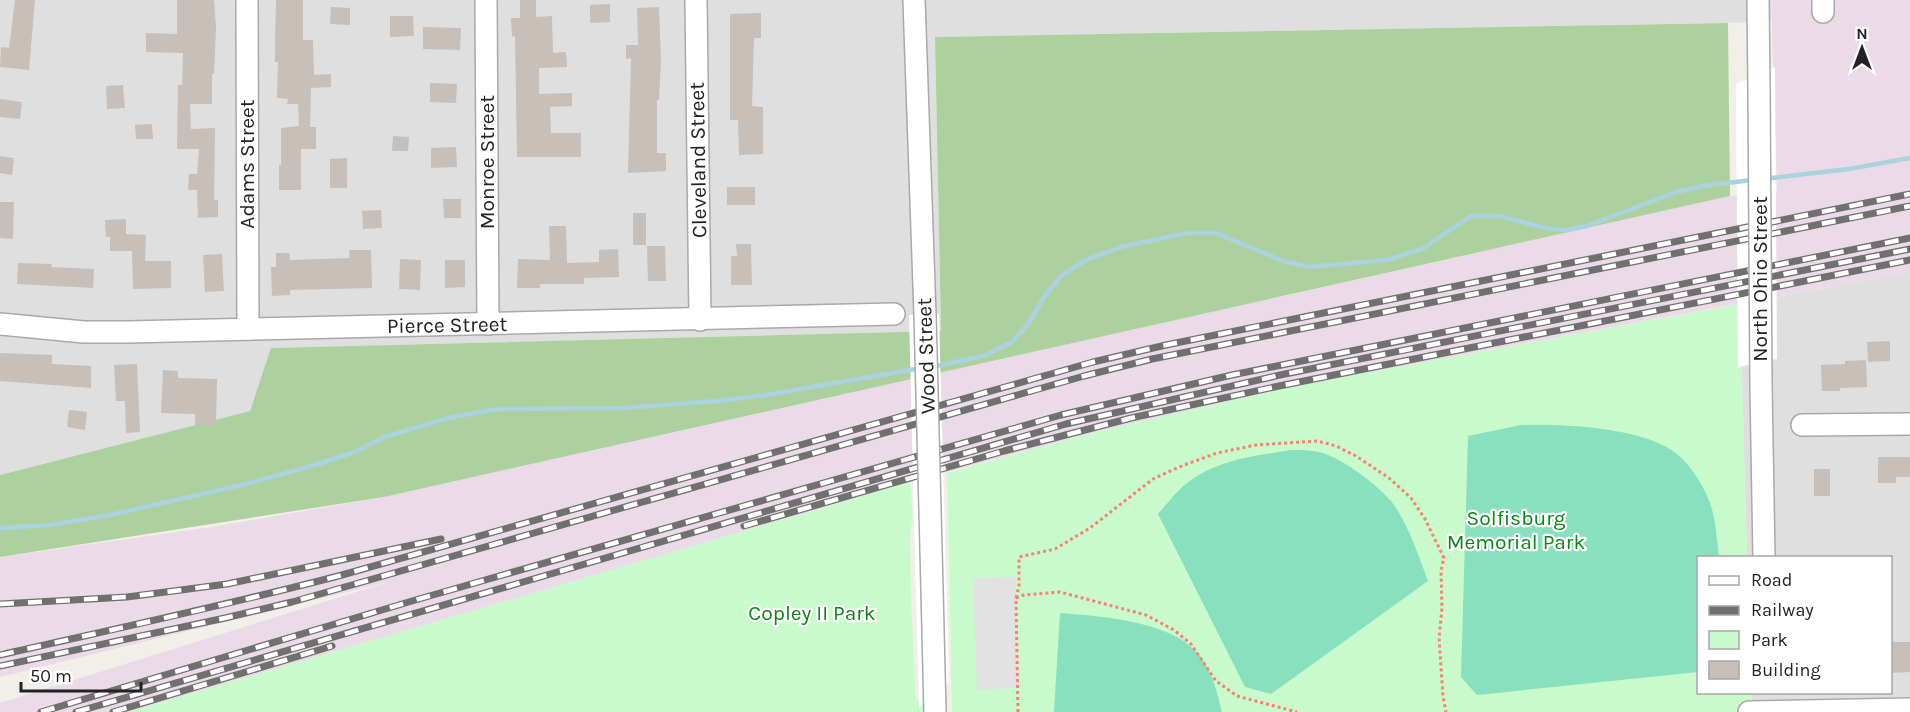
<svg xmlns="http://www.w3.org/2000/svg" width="1910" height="712" font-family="Karla,sans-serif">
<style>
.residential{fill:#e0dfdf}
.industrial{fill:#ebdbe8}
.forest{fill:#add19e}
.park{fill:#c8facc}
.pitch{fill:#88e0be}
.parking{fill:#e2e2e2}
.pier{fill:#fff}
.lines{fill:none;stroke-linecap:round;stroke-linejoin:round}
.stream{stroke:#aad3df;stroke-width:4.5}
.building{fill:#c7bfb8}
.minor-casing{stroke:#a9a9a9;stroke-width:24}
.path{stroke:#fa8072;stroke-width:3;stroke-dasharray:3 3;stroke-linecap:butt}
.minor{stroke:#fff;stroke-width:21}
.rail-casing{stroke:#707070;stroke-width:7}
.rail{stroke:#fff;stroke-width:4.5;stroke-dasharray:14;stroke-linecap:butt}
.minor-bridge-casing{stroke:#a9a9a9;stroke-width:24;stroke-linecap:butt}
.minor-bridge{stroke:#fff;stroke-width:21}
.labels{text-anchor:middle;stroke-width:4.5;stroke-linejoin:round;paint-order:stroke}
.street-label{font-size:21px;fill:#222;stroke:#fff}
.park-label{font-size:21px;fill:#0c8416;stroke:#fff}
</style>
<rect width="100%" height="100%" fill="#f2efe9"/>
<g class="residential">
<polygon points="0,0 1771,0 1771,22 935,37 941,331 272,348 250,411 0,475"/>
<polygon points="1910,272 1910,712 1752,712 1752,693 1890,692 1890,558 1747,557 1740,304"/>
</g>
<polygon class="industrial" points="1771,0 1910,0 1910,272 1306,384 1099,431 910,482 129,712 0,712 0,703 388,582 0,677 0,557 212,527 384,497 1730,196 1777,191"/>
<polygon class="forest" points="1728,23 1730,196 384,497 0,557 0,475 250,411 271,348 941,331 935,37"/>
<g class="park">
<polygon points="1740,304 1747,557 1698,558 1698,692 1752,693 1752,712 952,712 947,473 1099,431 1306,384"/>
<polygon points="910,482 913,515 910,534 911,600 916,700 925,701 925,712 129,712"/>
</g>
<g class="pitch">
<path d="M1521,425C1562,424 1644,427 1677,454C1692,467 1703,485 1710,503C1716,520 1717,540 1719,557L1698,558V672L1477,695L1461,677L1468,436Z"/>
<path d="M1291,450C1304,450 1316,450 1328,455C1348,463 1377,485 1391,501C1407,521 1419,557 1428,581L1271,694L1245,687L1158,514C1168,503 1178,489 1190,481C1220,459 1256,456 1291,450Z"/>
<path d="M1060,613C1100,616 1174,621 1200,656C1213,672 1217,693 1222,712H1054Z"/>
</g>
<polygon class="parking" points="1016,577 1019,688 977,690 973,578"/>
<g class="pier">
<polygon points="1775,67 1777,359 1738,367 1736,84"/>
<polygon points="939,314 949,682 919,708 909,315"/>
</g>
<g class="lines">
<g class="stream">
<polyline points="1764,179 1849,169 1910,158"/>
<polyline points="932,367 984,356 1012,342 1028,324 1047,293 1061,276 1086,260 1121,247 1187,233 1216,233 1283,261 1309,267 1387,260 1422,249 1471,216 1499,216 1549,229 1567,230 1587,226 1676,192 1709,185 1753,180"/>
<polyline points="0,528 51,525 110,515 242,485 315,465 357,451 384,437 452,417 498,409 623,408 717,401 766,395 921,368"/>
</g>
</g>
<g class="building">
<polygon points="15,0 35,0 29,70 0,67 1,47 9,48"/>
<polygon points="177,0 214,0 216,28 214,74 212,74 212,104 190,104 191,129 215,128 214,200 218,200 218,217 198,218 197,190 188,190 189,174 197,174 199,149 177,149 178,85 182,85 183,53 146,52 146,33 177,34"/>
<polygon points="276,0 303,0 303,40 313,40 314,75 331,74 331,87 311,88 310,127 316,127 316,149 301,149 301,190 279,190 279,165 281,165 281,128 299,126 298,104 287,104 288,99 277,98 278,62 275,62 275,41"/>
<polygon points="520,0 536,0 536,17 552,16 553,53 566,52 567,67 539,68 539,94 572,93 572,106 550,107 551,133 581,133 581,157 517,157 515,36 512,37 511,18 520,18"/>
<polygon points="610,4 610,22 590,23 590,5"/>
<polygon points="331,7 350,8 350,25 330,24"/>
<polygon points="659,7 661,61 659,100 657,100 657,153 666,153 666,171 628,173 631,58 626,59 626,45 638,45 637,8"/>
<polygon points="761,13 761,38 754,38 752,106 763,107 763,154 739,155 738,120 730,120 730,14"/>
<polygon points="390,16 413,16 414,36 390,37"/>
<polygon points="423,27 461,28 460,50 423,49"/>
<polygon points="430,83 457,84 456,103 430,102"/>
<polygon points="123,85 125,108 107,109 106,86"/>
<polygon points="0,99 22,102 20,119 0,117"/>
<polygon points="152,124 153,139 136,139 135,125"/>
<polygon points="393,136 409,137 408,151 392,151"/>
<polygon points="456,147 457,167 431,168 431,148"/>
<polygon points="0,156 14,158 12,175 0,173"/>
<polygon points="347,158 347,188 330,188 330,159"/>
<rect x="727" y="187" width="28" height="18"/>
<polygon points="443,199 461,199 461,218 444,218"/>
<polygon points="0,202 14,202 13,239 0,238"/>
<polygon points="381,210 382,228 363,229 362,211"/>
<rect x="633" y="213" width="13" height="32"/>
<polygon points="126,219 126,234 146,235 145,261 171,261 171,288 133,289 132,251 110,251 110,237 106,237 105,220"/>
<polygon points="549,226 566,226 567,263 599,262 599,250 618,249 619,277 584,278 584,284 540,284 540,288 517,288 518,259 550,260"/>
<polygon points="736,244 751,244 752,285 731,285 731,256 737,256"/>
<polygon points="647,246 665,246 666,281 648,281"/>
<polygon points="349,250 371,250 372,288 290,290 290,295 272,296 271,267 276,267 276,253 289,253 290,260 350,258"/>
<polygon points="222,254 224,291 205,292 203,255"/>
<polygon points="400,259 421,260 420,290 399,289"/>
<polygon points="445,260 465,260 465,287 445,288"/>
<polygon points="18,263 52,264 51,267 94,269 93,288 17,284"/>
<polygon points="1890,341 1890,361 1868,362 1867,342"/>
<polygon points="0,353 52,355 52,364 91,366 91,388 0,381"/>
<polygon points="1866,360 1867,387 1840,388 1840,391 1822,391 1821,365 1845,364 1845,361"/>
<polygon points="137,364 140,432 126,433 125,401 116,401 114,365"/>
<polygon points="163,370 178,371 178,378 217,379 216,426 195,425 195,414 161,413"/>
<polygon points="69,410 87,412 85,430 67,427"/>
<polygon points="1878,457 1910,457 1910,477 1896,477 1896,483 1878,483"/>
<rect x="1814" y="469" width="16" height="27"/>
<polygon points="1890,642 1910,642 1910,672 1890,673"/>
</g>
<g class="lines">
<defs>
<g id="minor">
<polyline points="247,0 248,329"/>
<polyline points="486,0 488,324"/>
<polyline points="696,0 700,320"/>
<polyline points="914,0 925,315"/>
<polyline points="1758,0 1759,90"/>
<polyline points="1823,12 1823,0"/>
<polyline points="0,324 84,332 129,332 894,314"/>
<polyline points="1761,386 1764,558"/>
<polyline points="1802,425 1910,424"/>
<polyline points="931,549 935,712"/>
<polyline points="1749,712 1910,709"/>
</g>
</defs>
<use href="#minor" class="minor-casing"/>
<g class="path">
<polyline points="1016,598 1024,595 1060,592 1146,615 1174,630 1191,644 1216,681 1237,696 1297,712"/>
<polyline points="1018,712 1016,598 1019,586 1019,557 1055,549 1090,528 1153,479 1179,467 1217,453 1256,445 1317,441 1336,446 1356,456 1389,478 1411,498 1425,519 1444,558 1441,571 1442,608 1439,638 1443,696 1446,712"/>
</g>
<use href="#minor" class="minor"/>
<defs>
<g id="rail">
<polyline points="744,526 1004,451 1131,418 1279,386 1910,260"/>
<polyline points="0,604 127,597 227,584 441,539"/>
<path d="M0,655C114,629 228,605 342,575L1093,362L1166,345L1910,194"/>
<polyline points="0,666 225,618 292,602 1084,376 1152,359 1910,206"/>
<polyline points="41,712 412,601 1061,415 1232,375 1910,238"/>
<polyline points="76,712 1066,424 1280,375 1910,249"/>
<polyline points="113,712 332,646"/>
</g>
</defs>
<use href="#rail" class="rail-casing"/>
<use href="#rail" class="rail"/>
<defs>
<g id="minor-bridge">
<polyline points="1759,90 1761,386"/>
<polyline points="925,315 931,549"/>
</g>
</defs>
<use href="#minor-bridge" class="minor-bridge-casing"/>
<use href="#minor-bridge" class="minor-bridge"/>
</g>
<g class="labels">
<g class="street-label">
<text transform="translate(698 160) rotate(-91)" y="7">Cleveland Street</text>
<text transform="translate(487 162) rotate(-90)" y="7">Monroe Street</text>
<text transform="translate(247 164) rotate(-90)" y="7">Adams Street</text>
<text transform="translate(1760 279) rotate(-90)" y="7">North Ohio Street</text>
<text transform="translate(447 325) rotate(-1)" y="7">Pierce Street</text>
<text transform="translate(926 356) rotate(-92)" y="7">Wood Street</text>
</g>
<g class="park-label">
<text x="1516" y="525">Solfisburg<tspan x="1516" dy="24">Memorial Park</tspan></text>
<text x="812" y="620">Copley II Park</text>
</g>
</g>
<rect x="1697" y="556" width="195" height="138" fill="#ffffff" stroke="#a7a7a7" stroke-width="1.5"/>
<rect x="1709" y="576" width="30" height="9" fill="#ffffff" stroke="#a7a7a7" stroke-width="1.5"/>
<text x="1751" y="586" font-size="18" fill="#222222">Road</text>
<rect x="1709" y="606" width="30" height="9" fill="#707070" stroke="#a7a7a7" stroke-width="1.5"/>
<text x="1751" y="616" font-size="18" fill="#222222">Railway</text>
<rect x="1709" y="631" width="30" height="18" fill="#c8facc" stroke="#a7a7a7" stroke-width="1.5"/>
<text x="1751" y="646" font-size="18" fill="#222222">Park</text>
<rect x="1709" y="661" width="30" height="18" fill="#c7bfb8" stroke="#a7a7a7" stroke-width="1.5"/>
<text x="1751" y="676" font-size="18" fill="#222222">Building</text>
<g transform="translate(1862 48)" stroke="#ffffff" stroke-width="4.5" paint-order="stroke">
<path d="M0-4.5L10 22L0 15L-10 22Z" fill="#222222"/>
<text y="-9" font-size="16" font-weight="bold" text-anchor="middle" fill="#222222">N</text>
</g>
<path d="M21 682v9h120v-9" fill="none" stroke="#222222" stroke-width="3"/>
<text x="30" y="682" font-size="18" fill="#222222" stroke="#ffffff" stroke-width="4.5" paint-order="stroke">50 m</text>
</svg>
